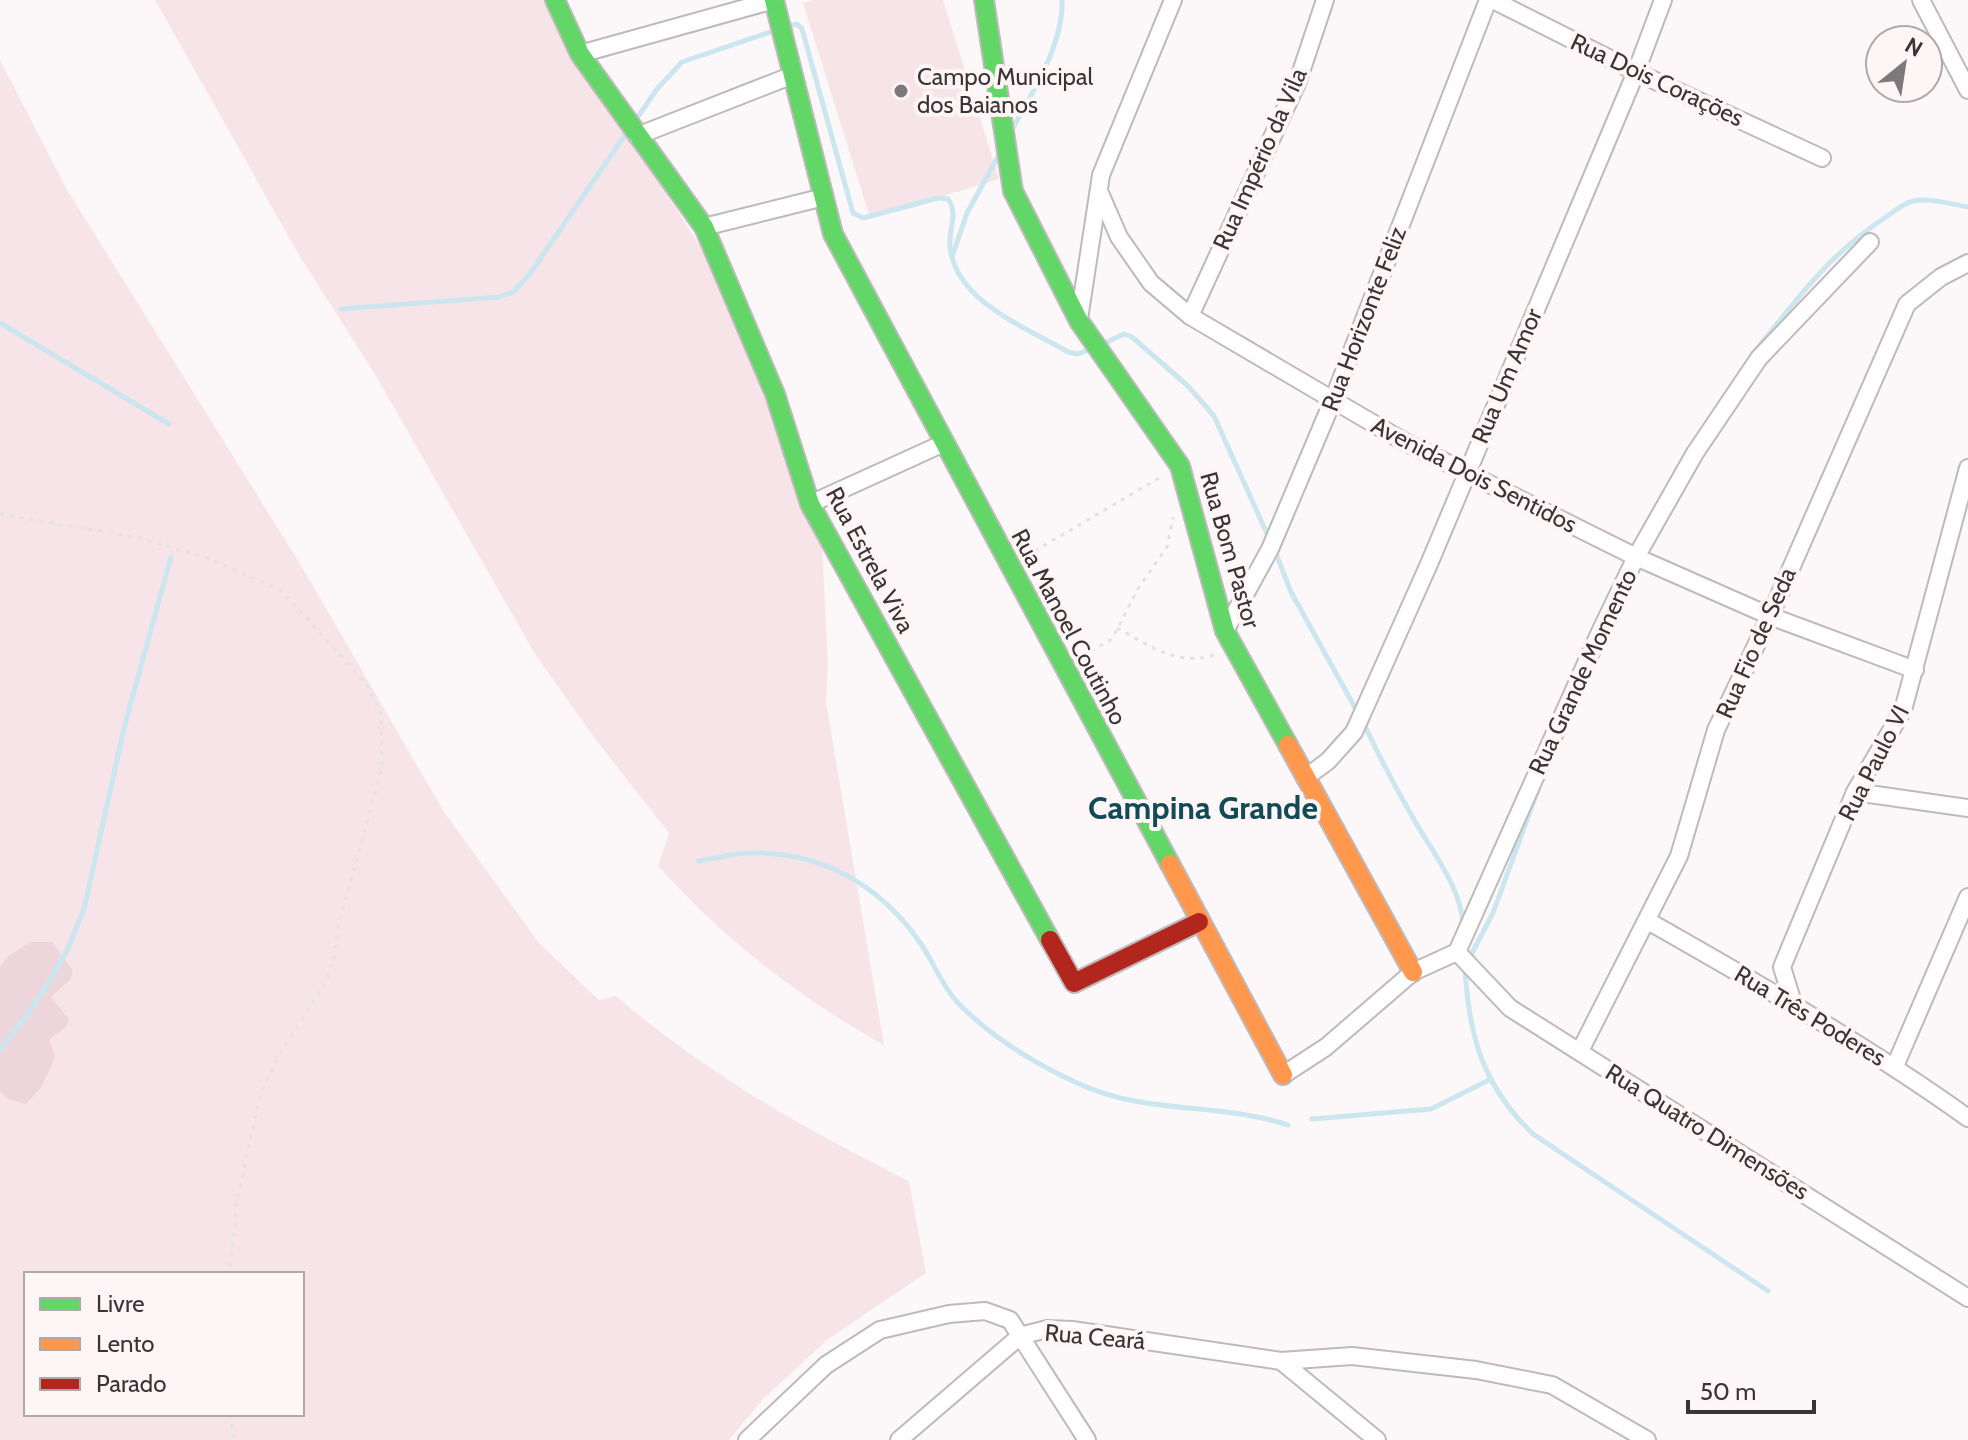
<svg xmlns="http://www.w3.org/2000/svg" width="1968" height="1440" font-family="Cabin,sans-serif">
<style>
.green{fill:#f7e4e9;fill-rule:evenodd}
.forest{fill:#ecd5db}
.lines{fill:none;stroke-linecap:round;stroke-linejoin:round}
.stream{stroke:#cbe6ee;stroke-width:5}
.street-casing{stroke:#bebabb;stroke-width:20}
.fast-casing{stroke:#bebabb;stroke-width:22}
.slow-casing{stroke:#bebabb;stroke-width:22}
.jam-casing{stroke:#bebabb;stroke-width:22}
.path{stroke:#e3e2e2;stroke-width:3;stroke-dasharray:4 6;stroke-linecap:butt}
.street{stroke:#fffefe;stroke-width:16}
.fast{stroke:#63d668;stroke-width:18}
.slow{stroke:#ff974d;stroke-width:18}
.jam{stroke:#b3261e;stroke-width:18}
.poi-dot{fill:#7d7879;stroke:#fef5f7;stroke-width:3}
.labels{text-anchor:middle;stroke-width:8;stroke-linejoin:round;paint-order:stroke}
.poi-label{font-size:24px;fill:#393435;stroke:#fef5f7;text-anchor:start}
.street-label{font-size:24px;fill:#393435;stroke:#fef5f7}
.district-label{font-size:32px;font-weight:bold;fill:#114b56;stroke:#fef5f7}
</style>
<rect width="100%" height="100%" fill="#fcf7f8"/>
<g class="green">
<path d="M155,0H547L586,68L717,273L822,545L828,664L826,702L884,1045C798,997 724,939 658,866L669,833L596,740L535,654L376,376L299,255Z"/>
<polygon points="814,0 943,0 999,179 870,218 803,3"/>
<path d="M0,60L66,188L302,567L444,812L539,943L599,1000L616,996C710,1076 799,1126 909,1181L926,1273L828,1339L763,1399L729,1440H0V1092L8,1099L49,1040L66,1027L69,1019L51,997L70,980L7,957L0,967ZM26,1274H302V1414H26Z"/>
</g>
<polygon class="forest" points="30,942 52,942 73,971 70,980 51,997 69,1019 66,1027 49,1040 55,1057 42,1086 26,1104 8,1099 0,1092 0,967 7,957"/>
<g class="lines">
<g class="stream">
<path d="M789,26L797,24L802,29L853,213L863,218L938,198L948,199C959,213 948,231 950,247C956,302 1026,327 1068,352L1077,354L1089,350"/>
<polyline points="635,121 657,89 682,62 776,30"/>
<path d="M1013,128C1033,92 1064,42 1062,0"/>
<polyline points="953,254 967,213 999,155"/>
<polyline points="341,309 499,297 513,292 529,275 627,132"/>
<polyline points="0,323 169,424"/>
<polyline points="1105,343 1124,334 1132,337 1188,386 1214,416 1269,538"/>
<path d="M1756,350C1798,298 1829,254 1886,217C1896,210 1906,201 1919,200C1936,199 1952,204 1968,207"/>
<polyline points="1275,551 1291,592 1358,713"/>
<path d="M1363,722C1378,754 1394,785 1412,816C1430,849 1460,885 1463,923"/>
<path d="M699,861C714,859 731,854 746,853C819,850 880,884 921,944C934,963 943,988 960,1005C992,1037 1034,1063 1075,1082C1142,1115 1219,1102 1288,1125"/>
<polyline points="1469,959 1493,913 1539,787"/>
<path d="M1465,969C1469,1037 1483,1086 1533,1134L1768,1291"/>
<polyline points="0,1050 41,995 67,951 84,909 124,728 171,557"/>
<polyline points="1312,1119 1431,1109 1491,1079"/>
</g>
<defs>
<g id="street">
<polyline points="1493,0 1636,72 1822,158"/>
<polyline points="1921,0 1968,90"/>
<polyline points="580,54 774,0"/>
<polyline points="637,136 793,75"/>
<polyline points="1099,191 1119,237 1151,283 1190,316 1333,400 1403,441 1636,557 1770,616 1915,670"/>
<polyline points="704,227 824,197"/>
<polyline points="1190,316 1298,81 1325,0"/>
<polyline points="1079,319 1101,175 1173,0"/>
<polyline points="810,504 944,443"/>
<polyline points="1225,631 1270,549 1333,400 1488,0"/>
<polyline points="1305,778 1328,761 1354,732 1429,564 1636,72 1663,0"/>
<polyline points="1855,792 1968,808"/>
<path d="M1648,921C1757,983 1866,1045 1968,1118"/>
<polyline points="1457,952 1510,1008 1968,1298"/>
<polyline points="1793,1003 1782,967 1855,792 1903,710 1968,468"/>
<polyline points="1580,1051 1679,856 1716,730 1770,616 1907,304 1941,277 1968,263"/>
<polyline points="1895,1066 1968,897"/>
<polyline points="1283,1075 1326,1047 1413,972 1457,952 1600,632 1636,557 1695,453 1759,358 1870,242"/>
<polyline points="1281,1361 1377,1440"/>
<polyline points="747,1440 826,1365 880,1330 949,1314 985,1311 1010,1320 1087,1440"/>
<polyline points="899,1440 1020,1336 1047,1329 1072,1330 1281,1361 1352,1356 1476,1370 1552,1385 1647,1440"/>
</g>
<g id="fast">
<polyline points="555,0 580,54 704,227 775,394 810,504 1050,940"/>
<polyline points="774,0 833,234 1170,864"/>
<polyline points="984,0 1013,191 1079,321 1180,466 1225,631 1288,745"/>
</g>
<g id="slow">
<polyline points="1288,745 1413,972"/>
<polyline points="1170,864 1283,1075"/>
</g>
<polyline id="jam" points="1050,940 1074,983 1199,922"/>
</defs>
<use href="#street" class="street-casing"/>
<use href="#fast" class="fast-casing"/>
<use href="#slow" class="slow-casing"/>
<use href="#jam" class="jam-casing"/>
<g class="path">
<polyline points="0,514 139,538 205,557 282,591 368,686 381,714 382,768 337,932 335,954 327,980 281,1052 261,1092 237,1200 230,1274"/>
<polyline points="1026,556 1161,477"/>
<path d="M1117,628C1148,645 1178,667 1214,655L1215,652"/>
<polyline points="1082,656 1112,639 1139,587 1167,547 1173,517"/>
<polyline points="230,1414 234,1440"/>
</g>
<use href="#street" class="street"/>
<use href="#fast" class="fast"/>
<use href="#slow" class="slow"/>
<use href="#jam" class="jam"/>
</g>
<circle class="poi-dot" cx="901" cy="91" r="8"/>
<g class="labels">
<g class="poi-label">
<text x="917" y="85">Campo Municipal<tspan x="917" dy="28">dos Baianos</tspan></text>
</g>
<g class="street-label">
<text transform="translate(1657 80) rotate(25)" y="8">Rua Dois Corações</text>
<text transform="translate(1260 159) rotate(-66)" y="8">Rua Império da Vila</text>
<text transform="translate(1364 319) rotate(-69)" y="8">Rua Horizonte Feliz</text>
<text transform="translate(1507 376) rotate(-67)" y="8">Rua Um Amor</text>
<text transform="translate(1474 475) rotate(27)" y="8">Avenida Dois Sentidos</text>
<text transform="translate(1230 550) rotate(74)" y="8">Rua Bom Pastor</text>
<text transform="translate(870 560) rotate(62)" y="8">Rua Estrela Viva</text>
<text transform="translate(1069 627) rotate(62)" y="8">Rua Manoel Coutinho</text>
<text transform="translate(1756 643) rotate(-66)" y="8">Rua Fio de Seda</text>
<text transform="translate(1583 672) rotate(-65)" y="8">Rua Grande Momento</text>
<text transform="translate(1874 763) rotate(-63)" y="8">Rua Paulo VI</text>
<text transform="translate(1810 1016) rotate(31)" y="8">Rua Três Poderes</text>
<text transform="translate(1707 1132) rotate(32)" y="8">Rua Quatro Dimensões</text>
<text transform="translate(1095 1337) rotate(5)" y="8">Rua Ceará</text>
</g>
<g class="district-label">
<text x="1203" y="819">Campina Grande</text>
</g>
</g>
<rect x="24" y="1272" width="280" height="144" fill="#fef5f7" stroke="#afa8a9" stroke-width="2"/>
<rect x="40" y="1298" width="40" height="12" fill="#63d668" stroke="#afa8a9" stroke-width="2"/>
<text x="96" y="1312" font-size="24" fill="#393435">Livre</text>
<rect x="40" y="1338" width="40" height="12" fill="#ff974d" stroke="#afa8a9" stroke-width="2"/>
<text x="96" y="1352" font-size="24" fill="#393435">Lento</text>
<rect x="40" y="1378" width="40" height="12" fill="#b3261e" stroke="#afa8a9" stroke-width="2"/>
<text x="96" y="1392" font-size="24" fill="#393435">Parado</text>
<g transform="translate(1904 64) rotate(30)"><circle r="38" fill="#fef5f7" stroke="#afa8a9" stroke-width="2"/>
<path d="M0-6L14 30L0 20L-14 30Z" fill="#7d7879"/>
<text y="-12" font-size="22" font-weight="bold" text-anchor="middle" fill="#393435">N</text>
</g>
<path d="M1688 1400v12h126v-12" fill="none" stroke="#393435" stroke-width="4"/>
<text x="1700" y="1400" font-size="24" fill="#393435" stroke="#fef5f7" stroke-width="6" paint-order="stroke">50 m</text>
</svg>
